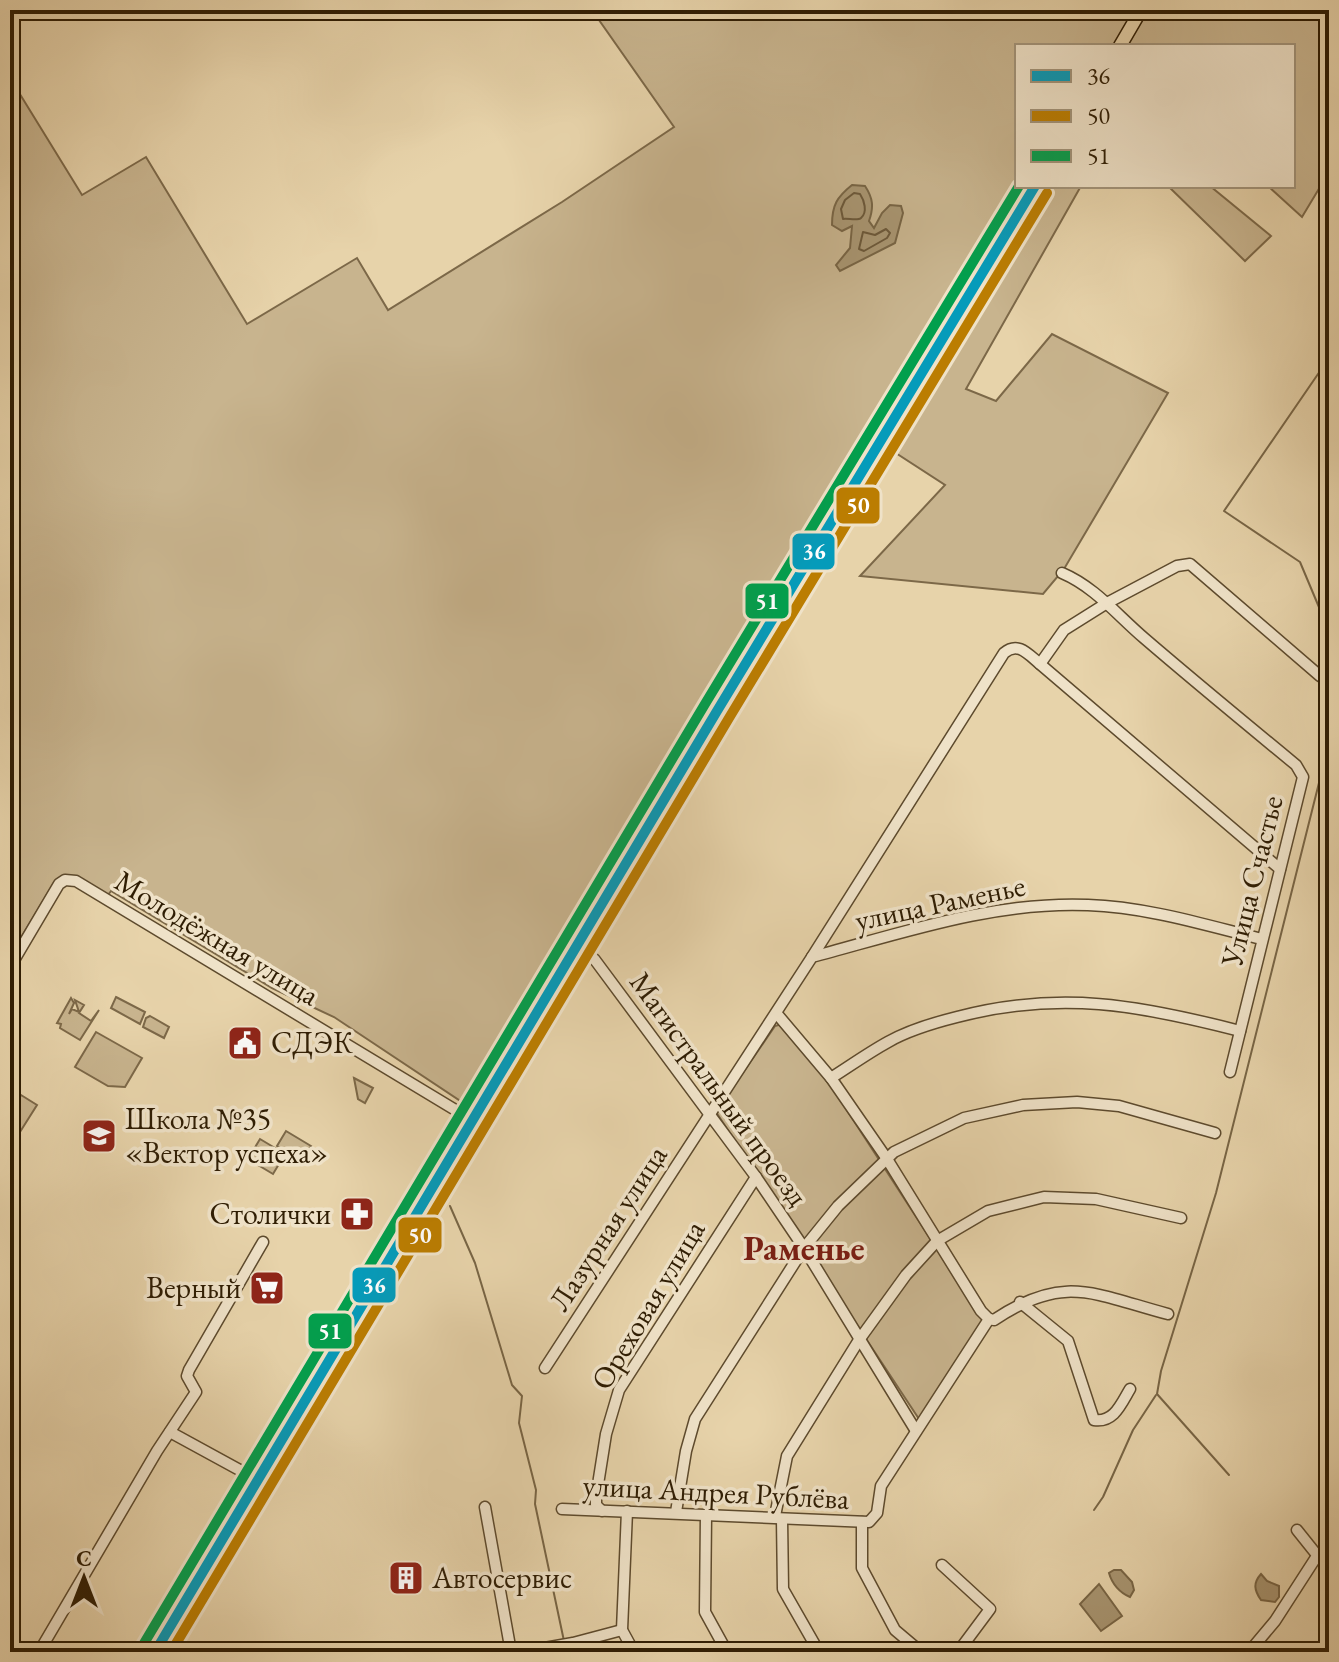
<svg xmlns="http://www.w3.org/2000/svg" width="1339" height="1662" font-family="'EB Garamond',serif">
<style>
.green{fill:#c8b48e;stroke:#7c6848;stroke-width:2}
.water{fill:#a89571;stroke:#786545;stroke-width:2}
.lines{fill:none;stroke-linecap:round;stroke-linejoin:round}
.shore{stroke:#6c593a;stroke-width:2}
.stream{stroke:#786545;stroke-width:2}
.minor-casing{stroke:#5d4a2d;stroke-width:13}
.major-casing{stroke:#2f1d03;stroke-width:15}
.minor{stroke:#efe2c8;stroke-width:10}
.major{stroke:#e7d3aa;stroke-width:12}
.bus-1-casing{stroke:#efe2c8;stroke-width:16}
.bus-2-casing{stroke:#efe2c8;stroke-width:16}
.bus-3-casing{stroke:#efe2c8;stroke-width:16}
.bus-1{stroke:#059bba;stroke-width:10}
.bus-2{stroke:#bb7d01;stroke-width:10}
.bus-3{stroke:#029f4d;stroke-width:10}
.labels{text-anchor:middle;stroke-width:7;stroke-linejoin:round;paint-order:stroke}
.street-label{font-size:30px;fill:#2f1d03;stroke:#efe2c8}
.poi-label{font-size:30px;fill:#2f1d03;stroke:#efe2c8;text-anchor:start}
.quarter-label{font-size:34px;font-weight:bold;fill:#7a1f14;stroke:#efe2c8}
.line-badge{stroke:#efe2c8;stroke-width:3}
.badge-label{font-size:22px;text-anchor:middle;font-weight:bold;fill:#fff}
</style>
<rect width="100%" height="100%" fill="#e7d3aa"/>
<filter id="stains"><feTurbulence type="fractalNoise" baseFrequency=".0025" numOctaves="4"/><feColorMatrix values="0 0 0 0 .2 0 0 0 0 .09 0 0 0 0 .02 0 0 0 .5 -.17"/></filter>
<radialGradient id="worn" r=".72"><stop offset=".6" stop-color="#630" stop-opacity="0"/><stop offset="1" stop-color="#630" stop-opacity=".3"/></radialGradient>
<g class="green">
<path d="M592,10H1329V172L1302,217L1268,186H1293V46H1017V186H1081L966,389L996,401L1052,334L1168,393L1064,569L1043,594L860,576L945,485L888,448L868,450L465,1104L334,1017L272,988L111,891L108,895C91,886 72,869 55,881L10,956V78L82,195L146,157L247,324L357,258L388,310L562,202L674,127Z"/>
<polygon points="1168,186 1210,186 1271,236 1245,261"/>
<polygon points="116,997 145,1012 140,1024 111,1008"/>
<polygon points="71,998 74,1003 69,1014 72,1009 79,1012 75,1000 84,1005 79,1013 91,1021 99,1010 80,1040 60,1028 61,1024 57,1023"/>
<polygon points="150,1016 169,1027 164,1038 143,1027 146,1018"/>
<polygon points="782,1024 826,1078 985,1323 919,1419 716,1112 775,1026"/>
<polygon points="96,1032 142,1058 125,1087 108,1086 75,1067"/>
<polygon points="354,1078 373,1088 365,1103 358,1099"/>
<polygon points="21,1095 37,1105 20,1132 10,1126 10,1113"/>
<polygon points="286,1131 311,1146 302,1161 277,1146"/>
<polygon points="260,1139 285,1154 273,1174 248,1159"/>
</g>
<g class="water">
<path d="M852,185L865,186C873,198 874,207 869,221L874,228L882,213L890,205L901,206L903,213L895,243L840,271L836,265L850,248L852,226L842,231L832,225C832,205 837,197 852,185Z"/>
<path d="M1114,1570H1121L1132,1582L1134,1590L1130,1597C1120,1593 1112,1584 1109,1573Z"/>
<path d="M1261,1574L1267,1581L1279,1586V1597L1275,1602L1261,1600C1254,1590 1253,1583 1261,1574Z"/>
<polygon points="1099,1584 1122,1616 1101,1631 1080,1604"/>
</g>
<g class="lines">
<g class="shore">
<path d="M854,193L860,194C864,200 868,212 861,218C858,221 847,218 843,219L841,209L845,200Z"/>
<polygon points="886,229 890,233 887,238 864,251 859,249 863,232 875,235"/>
</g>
<g class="stream">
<polyline points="1329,358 1224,511 1300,562 1329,631"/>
<polyline points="450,1206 475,1263 512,1385 522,1396 519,1423 536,1490 535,1504 564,1641"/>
<polyline points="1229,1475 1157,1394 1161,1371 1216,1193 1329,743"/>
<polyline points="1094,1510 1103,1497 1133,1430 1156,1395"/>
</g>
<defs>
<g id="minor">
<path d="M1062,573C1095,587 1117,615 1144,638C1194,681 1245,723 1296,765L1303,777L1230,1072"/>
<polyline points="1040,664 1280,869"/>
<polyline points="578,944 595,960 756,1177 804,1248 916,1431"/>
<path d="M812,957L1004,653C1018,641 1028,654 1040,664L1064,630L1107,603L1177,566L1190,564L1320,676"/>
<polyline points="10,967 59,884 65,880 76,881 472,1120"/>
<polyline points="777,1014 831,1078 887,1159 981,1311 989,1319"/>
<path d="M831,1078C850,1066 868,1053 888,1042C909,1030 933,1023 957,1017C1059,990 1140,1005 1240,1031"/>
<path d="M1020,1302L1068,1341L1094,1420C1114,1423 1121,1404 1130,1389"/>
<path d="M989,1319L994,1320C1064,1273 1093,1294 1168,1314"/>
<path d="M545,1368L812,957C902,933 994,901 1088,905C1147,907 1205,925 1262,939"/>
<polyline points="170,1432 258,1480"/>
<polyline points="485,1507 511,1652"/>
<polyline points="562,1509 869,1522 877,1513 881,1486 989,1319"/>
<polyline points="602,1511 596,1505 596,1497 606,1434 619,1390 756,1177"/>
<polyline points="627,1511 622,1630 634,1652"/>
<polyline points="676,1512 686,1451 695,1419 804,1248 838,1206 894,1152 964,1118 1023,1105 1077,1102 1119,1106 1215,1133"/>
<polyline points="706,1515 705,1612 727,1652"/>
<polyline points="775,1516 787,1456 859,1340 906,1275 937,1241 988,1211 1044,1197 1096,1199 1181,1218"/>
<polyline points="782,1519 783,1589 819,1652"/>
<polyline points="862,1522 862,1568 895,1630 921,1652"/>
<polyline points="1297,1530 1329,1570"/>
<polyline points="942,1565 990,1609 958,1652"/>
<polyline points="39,1652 157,1451 196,1392 187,1376 189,1370 263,1242"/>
<polyline points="522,1652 573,1643 622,1630"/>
<polyline points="1249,1652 1275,1621 1315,1559"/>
</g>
<g id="major">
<polyline points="1120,46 1141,10"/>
<polyline points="155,1652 717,711 1035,186"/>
</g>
</defs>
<use href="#minor" class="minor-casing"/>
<use href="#major" class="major-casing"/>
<use href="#minor" class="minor"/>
<use href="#major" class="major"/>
<defs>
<polyline id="bus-1" points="155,1652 717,711 1035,186"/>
<polyline id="bus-2" points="171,1652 729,718 1047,193"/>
<polyline id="bus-3" points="143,1645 705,704 1019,186"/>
</defs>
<use href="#bus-1" class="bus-1-casing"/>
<use href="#bus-2" class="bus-2-casing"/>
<use href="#bus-3" class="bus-3-casing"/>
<use href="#bus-1" class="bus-1"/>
<use href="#bus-2" class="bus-2"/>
<use href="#bus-3" class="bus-3"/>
</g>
<defs>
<symbol id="civic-square" viewBox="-11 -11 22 22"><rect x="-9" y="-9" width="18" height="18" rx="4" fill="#8f2418" stroke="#efe2c8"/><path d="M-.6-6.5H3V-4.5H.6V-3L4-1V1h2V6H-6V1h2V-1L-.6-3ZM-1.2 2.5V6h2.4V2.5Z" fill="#fff"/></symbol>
<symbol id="school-square" viewBox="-11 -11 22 22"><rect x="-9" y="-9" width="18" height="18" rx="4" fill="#8f2418" stroke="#efe2c8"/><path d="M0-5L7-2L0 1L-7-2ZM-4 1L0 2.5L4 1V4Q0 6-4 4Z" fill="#fff"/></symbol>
<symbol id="pharmacy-square" viewBox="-11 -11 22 22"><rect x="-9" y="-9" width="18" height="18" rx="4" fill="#8f2418" stroke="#efe2c8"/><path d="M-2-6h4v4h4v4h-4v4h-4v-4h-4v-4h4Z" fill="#fff"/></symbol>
<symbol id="supermarket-square" viewBox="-11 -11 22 22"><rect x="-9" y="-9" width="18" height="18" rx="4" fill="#8f2418" stroke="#efe2c8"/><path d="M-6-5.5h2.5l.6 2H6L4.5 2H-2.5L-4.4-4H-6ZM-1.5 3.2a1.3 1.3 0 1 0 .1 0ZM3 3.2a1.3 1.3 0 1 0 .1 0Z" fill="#fff"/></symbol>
<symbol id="building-square" viewBox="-11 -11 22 22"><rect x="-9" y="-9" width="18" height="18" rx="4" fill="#8f2418" stroke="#efe2c8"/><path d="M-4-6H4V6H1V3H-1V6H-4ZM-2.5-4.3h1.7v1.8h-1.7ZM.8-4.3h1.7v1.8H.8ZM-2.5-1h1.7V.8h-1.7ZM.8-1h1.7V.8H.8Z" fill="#fff"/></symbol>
</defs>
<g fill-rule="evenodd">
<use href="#civic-square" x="225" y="1023" width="40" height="40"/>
<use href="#school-square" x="79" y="1116" width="40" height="40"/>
<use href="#pharmacy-square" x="337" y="1194" width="40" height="40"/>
<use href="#supermarket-square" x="247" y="1268" width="40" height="40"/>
<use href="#building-square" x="386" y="1558" width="40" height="40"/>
</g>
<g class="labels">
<g class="street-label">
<text transform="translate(1252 881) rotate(-76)" y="10">Улица Счастье</text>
<text transform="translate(940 903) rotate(-12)" y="10">улица Раменье</text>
<text transform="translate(217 938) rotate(31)" y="10">Молодёжная улица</text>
<text transform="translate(719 1089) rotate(54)" y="10">Магистральный проезд</text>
<text transform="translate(608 1228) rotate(-57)" y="10">Лазурная улица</text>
<text transform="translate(648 1305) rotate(-59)" y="10">Ореховая улица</text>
<text transform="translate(716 1492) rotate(3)" y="10">улица Андрея Рублёва</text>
</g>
<g class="poi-label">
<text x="271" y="1053">СДЭК</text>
<text x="125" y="1129">Школа №35<tspan x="125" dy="34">«Вектор успеха»</tspan></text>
<text x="331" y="1224" text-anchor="end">Столички</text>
<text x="241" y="1298" text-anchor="end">Верный</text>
<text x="432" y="1588">Автосервис</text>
</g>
<g class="quarter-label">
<text x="804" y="1260">Раменье</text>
</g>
</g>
<g class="line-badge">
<rect x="835" y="486" width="46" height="39" rx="8" fill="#bb7d01"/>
<rect x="791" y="532" width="45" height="39" rx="8" fill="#059bba"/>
<rect x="744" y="582" width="46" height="38" rx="8" fill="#029f4d"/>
<rect x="397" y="1216" width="46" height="38" rx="8" fill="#bb7d01"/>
<rect x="351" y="1266" width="46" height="38" rx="8" fill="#059bba"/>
<rect x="307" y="1312" width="46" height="38" rx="8" fill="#029f4d"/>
</g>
<g class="badge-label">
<text x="858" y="513">50</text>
<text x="814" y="559">36</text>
<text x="767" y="609">51</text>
<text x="420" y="1243">50</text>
<text x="374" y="1293">36</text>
<text x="330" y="1339">51</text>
</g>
<rect width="1339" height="1662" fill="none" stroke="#e7d3aa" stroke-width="40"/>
<rect x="12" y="12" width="1315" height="1638" fill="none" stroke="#2f1d03" stroke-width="4"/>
<rect x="20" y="20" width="1299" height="1622" fill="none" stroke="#2f1d03" stroke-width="2"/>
<rect x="1015" y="44" width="280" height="144" fill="#efe2c8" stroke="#a29379" stroke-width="2"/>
<rect x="1031" y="70" width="40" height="12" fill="#059bba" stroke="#a29379" stroke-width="2"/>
<text x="1087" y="84" font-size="24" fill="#2f1d03">36</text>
<rect x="1031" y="110" width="40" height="12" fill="#bb7d01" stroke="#a29379" stroke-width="2"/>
<text x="1087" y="124" font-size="24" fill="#2f1d03">50</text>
<rect x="1031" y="150" width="40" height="12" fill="#029f4d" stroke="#a29379" stroke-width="2"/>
<text x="1087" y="164" font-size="24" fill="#2f1d03">51</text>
<g transform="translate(84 1578)" stroke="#efe2c8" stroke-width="6" paint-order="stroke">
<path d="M0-6L14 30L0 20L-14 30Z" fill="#2f1d03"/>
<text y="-12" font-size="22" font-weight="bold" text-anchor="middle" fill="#2f1d03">С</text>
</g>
<rect width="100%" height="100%" filter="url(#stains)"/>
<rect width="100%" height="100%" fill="url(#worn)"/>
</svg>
